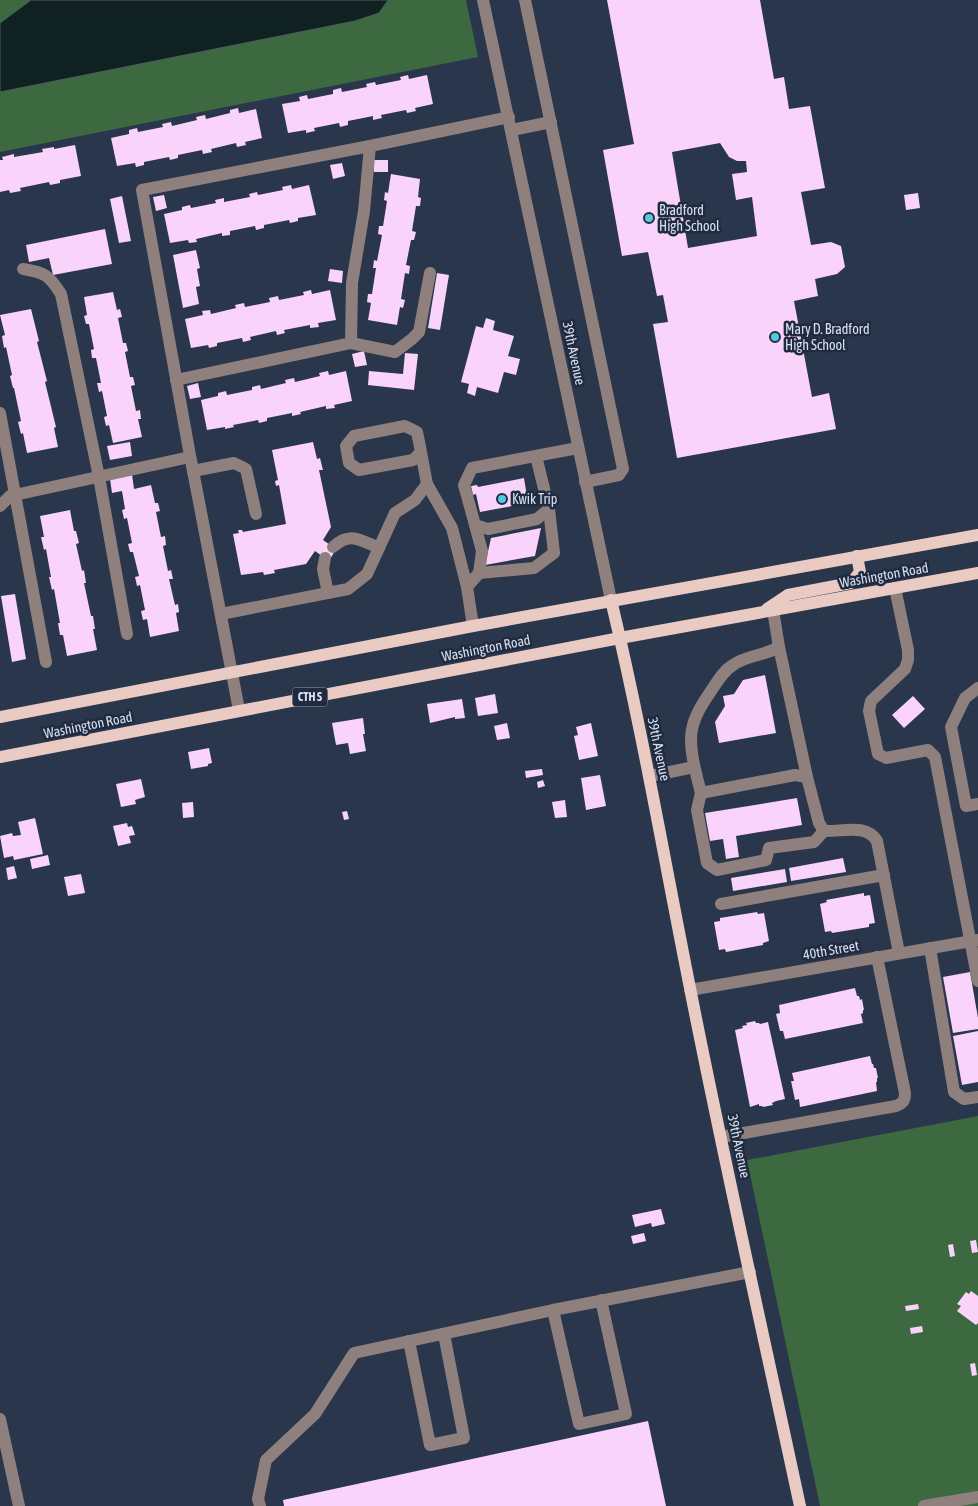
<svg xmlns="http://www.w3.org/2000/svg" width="978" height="1506" font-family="'Asap Condensed',sans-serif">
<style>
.green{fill:#3c6940}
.water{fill:#102121;stroke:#4c5a5e}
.building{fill:#f9d3fa;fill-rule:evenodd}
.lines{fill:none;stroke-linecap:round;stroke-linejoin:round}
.minor{stroke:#8f807d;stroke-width:12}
.major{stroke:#e9cbc4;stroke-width:12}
.poi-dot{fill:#53cadc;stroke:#202b41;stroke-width:2}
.labels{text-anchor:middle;stroke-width:5;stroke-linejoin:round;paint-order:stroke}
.shield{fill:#202b41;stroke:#a1aaba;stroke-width:1}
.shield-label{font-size:12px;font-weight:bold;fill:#d8e0ee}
.poi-label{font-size:14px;fill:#d8e0ee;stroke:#202b41;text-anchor:start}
.street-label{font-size:14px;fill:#d8e0ee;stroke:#202b41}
</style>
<rect width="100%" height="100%" fill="#29364b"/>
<g class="green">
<polygon points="0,0 466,0 478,57 0,152"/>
<polygon points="978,1116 978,1506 820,1506 747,1160"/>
</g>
<polygon class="water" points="31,0 388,0 379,13 355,21 0,92 0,23"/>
<g class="building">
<path d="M607,0H760L774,79L784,77L789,109L810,106L825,188L801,192L811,245L831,242L841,246L845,267L837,274L815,279L818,296L794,301L812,397L829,393L836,429L677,458L653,324L668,322L663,295L657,296L648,252L622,256L603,150L634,144ZM720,143L729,157L737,161H746L747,172L732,174L736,200L752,197L757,236L688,248L672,152Z"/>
<polygon points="408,75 409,79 427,75 433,104 415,108 416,111 407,113 406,110 381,115 382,118 373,120 373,116 348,121 348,125 340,127 339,123 314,128 315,131 306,133 306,130 288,133 282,104 300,101 299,97 307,95 308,99 333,94 333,90 341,88 342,92 367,87 366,84 375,82 376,85 401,80 400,77"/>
<polygon points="238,108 239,113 256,109 262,138 245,142 246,145 237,147 236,143 211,149 212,152 203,154 202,150 178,155 178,158 170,160 169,157 144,162 144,165 136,167 135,163 117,166 111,138 129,134 129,130 137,128 138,132 163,127 162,124 171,122 172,126 197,120 196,117 205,115 206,119 230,113 230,110"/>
<polygon points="75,145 81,176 60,180 60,183 50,185 49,182 20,188 21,191 10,193 9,190 0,192 0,160 3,160 2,157 14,154 14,157 43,152 42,149 54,147 54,149"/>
<rect x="374" y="160" width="14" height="12"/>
<polygon points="342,163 345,176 333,179 330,165"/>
<polygon points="391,174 420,179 418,197 421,198 420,206 416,206 412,231 416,232 414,240 411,240 406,265 410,266 409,274 405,273 401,299 405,300 403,308 400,307 397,325 368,320 371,303 367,302 368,294 372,294 376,268 373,268 374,260 377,261 382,235 378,234 379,226 383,226 387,201 384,200 385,192 388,193"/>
<polygon points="291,185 292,189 309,185 316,215 298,218 298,221 290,223 289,220 264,225 264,228 256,230 255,226 230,231 230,235 222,236 222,233 196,239 197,242 189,243 188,240 170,243 164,214 182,210 182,207 190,205 191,208 216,203 215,200 224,198 224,202 250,197 249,194 257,192 258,195 283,190 282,187"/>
<polygon points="918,193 920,208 906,210 904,195"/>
<polygon points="164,195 167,208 156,211 153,197"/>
<polygon points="122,196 131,241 119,243 110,199"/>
<polygon points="105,229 112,264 53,275 49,258 29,262 26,245"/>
<polygon points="196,250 200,268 197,269 200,286 196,287 199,304 183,308 173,255"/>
<polygon points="330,269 343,271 342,283 328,281"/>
<polygon points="437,273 449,275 440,330 428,328"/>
<polygon points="311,290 312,294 330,290 336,320 318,323 319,327 310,328 310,325 284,330 285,333 277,335 276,331 250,337 251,340 243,342 242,338 217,343 217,346 209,348 208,345 191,348 185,319 203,315 202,311 210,310 211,314 236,308 235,305 244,303 245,307 270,302 269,298 278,296 279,300 304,295 303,292"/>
<polygon points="113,292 117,310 120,309 122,317 118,318 123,343 126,343 128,351 125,352 130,377 133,377 135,385 131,386 136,411 140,410 141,419 138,419 142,437 113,443 109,425 106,426 104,417 107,416 102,391 99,392 97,383 101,383 96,358 92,358 91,350 94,349 89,324 86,324 84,316 87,315 84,297"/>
<polygon points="31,309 39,341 37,342 47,381 45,382 56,427 54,428 58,447 27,453 23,433 21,434 18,422 21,421 14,388 13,388 10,376 12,375 6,347 4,348 2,336 5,335 0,315"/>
<polygon points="486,318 495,321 493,330 514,336 508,356 520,359 516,375 504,372 498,393 477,387 475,396 467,393 469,384 461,382 476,326 483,328"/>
<polygon points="364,351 367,365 355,367 352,354"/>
<polygon points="405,353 418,354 414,390 368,385 369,371 403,374"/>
<polygon points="328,371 329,375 346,371 352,401 334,405 335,408 326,409 326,406 300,412 301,414 292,416 292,413 267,418 267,421 259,423 258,420 233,425 234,427 225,429 225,427 207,430 201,400 218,396 218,393 226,391 227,395 252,390 252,387 260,385 261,389 286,383 285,380 294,378 295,382 320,376 319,373"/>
<polygon points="198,383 201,397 190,399 187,386"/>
<polygon points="130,442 132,456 110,460 107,446"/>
<polygon points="313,442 317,459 320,458 323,470 319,470 331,527 323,540 336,549 329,561 315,551 306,564 274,570 275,573 264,575 263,572 241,575 233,534 239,533 238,530 242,530 243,532 286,524 279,485 276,486 275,481 278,480 272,450"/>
<polygon points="132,474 134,489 151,485 155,503 158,503 160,511 156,512 161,537 165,536 166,545 163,546 168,571 171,570 173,579 169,579 175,605 178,604 179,612 176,613 179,631 150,637 147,619 143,620 141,611 145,610 140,585 137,586 135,577 139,576 133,552 130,552 128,544 132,543 127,518 124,519 122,510 125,509 122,491 112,493 110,479"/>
<polygon points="524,478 528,503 480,512 476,494 473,495 471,486 477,485 478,487"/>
<polygon points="70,510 74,531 76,531 79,543 76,544 82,571 84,570 86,583 84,583 91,616 93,616 95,629 93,629 97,650 67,656 63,635 60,635 58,623 60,623 54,589 52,590 49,577 51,577 46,549 44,550 41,537 44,537 40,516"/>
<polygon points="541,528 535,556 485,565 491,538"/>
<polygon points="15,594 26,659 12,662 1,596"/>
<polygon points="765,675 776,733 719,743 715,722 725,706 723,696 734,694 743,680"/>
<polygon points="495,694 498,713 478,716 475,698"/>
<polygon points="913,696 925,709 904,728 892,715"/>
<polygon points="462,699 465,718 455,719 455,717 430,723 427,704"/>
<polygon points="363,718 365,734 363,734 366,751 350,754 348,743 336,745 332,723"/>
<polygon points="507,723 510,738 497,740 494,726"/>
<polygon points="591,723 598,756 579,760 574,736 578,735 576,727"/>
<polygon points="209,748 212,763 208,764 208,766 191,769 188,752"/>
<polygon points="542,769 543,775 526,778 525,771"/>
<polygon points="600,775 606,806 586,810 581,778"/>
<polygon points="141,779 145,797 135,800 136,804 121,807 116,784"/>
<polygon points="543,780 545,786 538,788 537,782"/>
<polygon points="797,798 802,825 736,836 739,857 726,859 723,839 710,841 705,813"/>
<polygon points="565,800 567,817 555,818 552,802"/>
<polygon points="193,802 194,817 183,818 182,803"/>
<polygon points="347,811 349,819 344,820 342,812"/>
<polygon points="35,818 43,854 14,860 13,856 4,858 0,836 12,833 13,836 21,835 18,822"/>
<polygon points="127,823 128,827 132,826 135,835 129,836 131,843 118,846 113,826"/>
<polygon points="48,855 50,865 32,869 30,859"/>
<polygon points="843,858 846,872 791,881 789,868"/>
<polygon points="14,866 17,878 8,880 6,868"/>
<polygon points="785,869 787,882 733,891 731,878"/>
<polygon points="81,874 85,893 68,896 64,877"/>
<polygon points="864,893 864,896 870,895 875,923 869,924 869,927 832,933 831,931 825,932 820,904 827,902 826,900"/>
<polygon points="757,912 758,914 764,913 769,941 763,943 763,945 726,952 725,949 719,950 714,922 720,921 720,918"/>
<polygon points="970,972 978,1018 978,1029 953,1033 943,977"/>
<polygon points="855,988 857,996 859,996 860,1000 862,999 864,1010 863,1010 863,1013 861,1014 863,1023 785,1039 783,1031 780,1031 776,1014 780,1013 779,1005"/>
<polygon points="755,1021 756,1023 759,1023 760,1024 768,1022 785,1099 776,1101 772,1103 773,1105 763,1107 762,1106 759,1106 759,1104 750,1107 735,1030 743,1028 742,1026 747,1025 746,1023"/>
<polygon points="978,1031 978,1082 962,1085 953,1036"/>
<polygon points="870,1056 872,1064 873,1064 874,1068 876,1068 878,1078 877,1078 877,1082 876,1082 877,1091 800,1107 799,1099 795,1100 791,1081 794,1081 792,1073"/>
<polygon points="661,1209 665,1224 652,1227 651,1223 635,1227 632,1215"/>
<polygon points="644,1233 646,1241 633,1244 631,1236"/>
<polygon points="976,1240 978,1252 972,1253 970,1241"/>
<polygon points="953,1244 955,1256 950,1257 948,1245"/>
<polygon points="971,1291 978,1296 978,1323 976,1325 957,1311 961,1306 957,1304 966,1292 969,1294"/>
<polygon points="918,1304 919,1309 906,1311 905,1306"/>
<polygon points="922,1326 923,1332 911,1334 910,1328"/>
<polygon points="975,1363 977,1375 972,1376 970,1364"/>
<polygon points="648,1421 666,1506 284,1506 283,1500"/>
</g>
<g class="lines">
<g class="minor">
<polyline points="483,0 611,600"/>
<polyline points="525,0 623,469 619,475 585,482"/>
<polyline points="512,130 551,122"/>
<path d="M23,269C44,272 49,275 61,294L99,477L127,634"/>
<polyline points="351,343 352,283 364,211 370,146"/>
<polyline points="176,380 351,343 395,352 412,339 419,332 430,273"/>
<polyline points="0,413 46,662"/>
<polyline points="421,452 417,432 405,426 354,436 346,446 349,463 359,470 413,460 421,452 427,484 452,528 467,587"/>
<polyline points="536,456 549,509 537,519 488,529 475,525 464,485 472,468 578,448"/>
<polyline points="193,471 234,463 246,469 256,514"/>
<polyline points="0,506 10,496 190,457"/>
<path d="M333,547C350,531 360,540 379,548"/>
<polyline points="325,558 323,569 328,593"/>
<polyline points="479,573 534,568 554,553 549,509"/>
<polyline points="895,588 908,650 908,660 905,669 871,701 869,711 878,754 886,758 928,750 935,757 978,981"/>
<path d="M773,610L779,647C764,656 747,655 733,665C723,671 717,682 711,691C704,701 696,713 693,725C687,744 696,773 701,793L795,775L807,777L819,823L824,831C842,832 866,823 877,841L899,953"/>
<polyline points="221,614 348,589 367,574 395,513 415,500 427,484"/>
<polyline points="473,626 467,587 479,573 482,551 475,525"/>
<polyline points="779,647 807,777"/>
<polyline points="978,688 965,698 951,727 966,806 978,804"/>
<polyline points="239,710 189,450 142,190 370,146 509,117"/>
<polyline points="650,776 694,767"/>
<polyline points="701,793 697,810 707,863 717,870 766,860 769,848 814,842 824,831"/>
<polyline points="721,904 884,875"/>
<polyline points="930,948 954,1092 964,1099 978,1097"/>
<polyline points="690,990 978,940"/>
<path d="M721,1137L896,1106C903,1103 905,1101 905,1093L877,957"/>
<polyline points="553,1310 579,1424 626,1414 601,1300"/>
<polyline points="409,1341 430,1445 464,1438 444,1334"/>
<polyline points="0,1419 19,1506"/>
<polyline points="260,1506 258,1499 266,1460 315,1414 354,1353 553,1310 750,1272"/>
<polyline points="924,1506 978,1497"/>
</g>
<g class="major">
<path d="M611,600C642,729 664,858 690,988C724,1161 763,1333 800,1506"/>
<polyline points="767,609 788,595 851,583 860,572 857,556"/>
<polyline points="0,717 473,626 978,535"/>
<polyline points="0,757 620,638 978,573"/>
</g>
</g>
<g class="poi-dot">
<circle cx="649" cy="218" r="5"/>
<circle cx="775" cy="337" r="5"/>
<circle cx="502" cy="499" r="5"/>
</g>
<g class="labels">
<rect class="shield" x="292.5" y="687.5" width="35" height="19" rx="4"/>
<g class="shield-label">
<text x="310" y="701">CTH S</text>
</g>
<g class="poi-label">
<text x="659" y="215">Bradford<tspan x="659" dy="16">High School</tspan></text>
<text x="785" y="334">Mary D. Bradford<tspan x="785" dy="16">High School</tspan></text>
<text x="512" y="504">Kwik Trip</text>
</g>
<g class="street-label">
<text transform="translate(574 353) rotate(78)" y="5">39th Avenue</text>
<text transform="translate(884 575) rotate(-10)" y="5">Washington Road</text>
<text transform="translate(486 648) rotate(-11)" y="5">Washington Road</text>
<text transform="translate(88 725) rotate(-11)" y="5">Washington Road</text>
<text transform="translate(659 749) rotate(78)" y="5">39th Avenue</text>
<text transform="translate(831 950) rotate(-10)" y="5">40th Street</text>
<text transform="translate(739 1146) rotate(78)" y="5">39th Avenue</text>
</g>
</g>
</svg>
